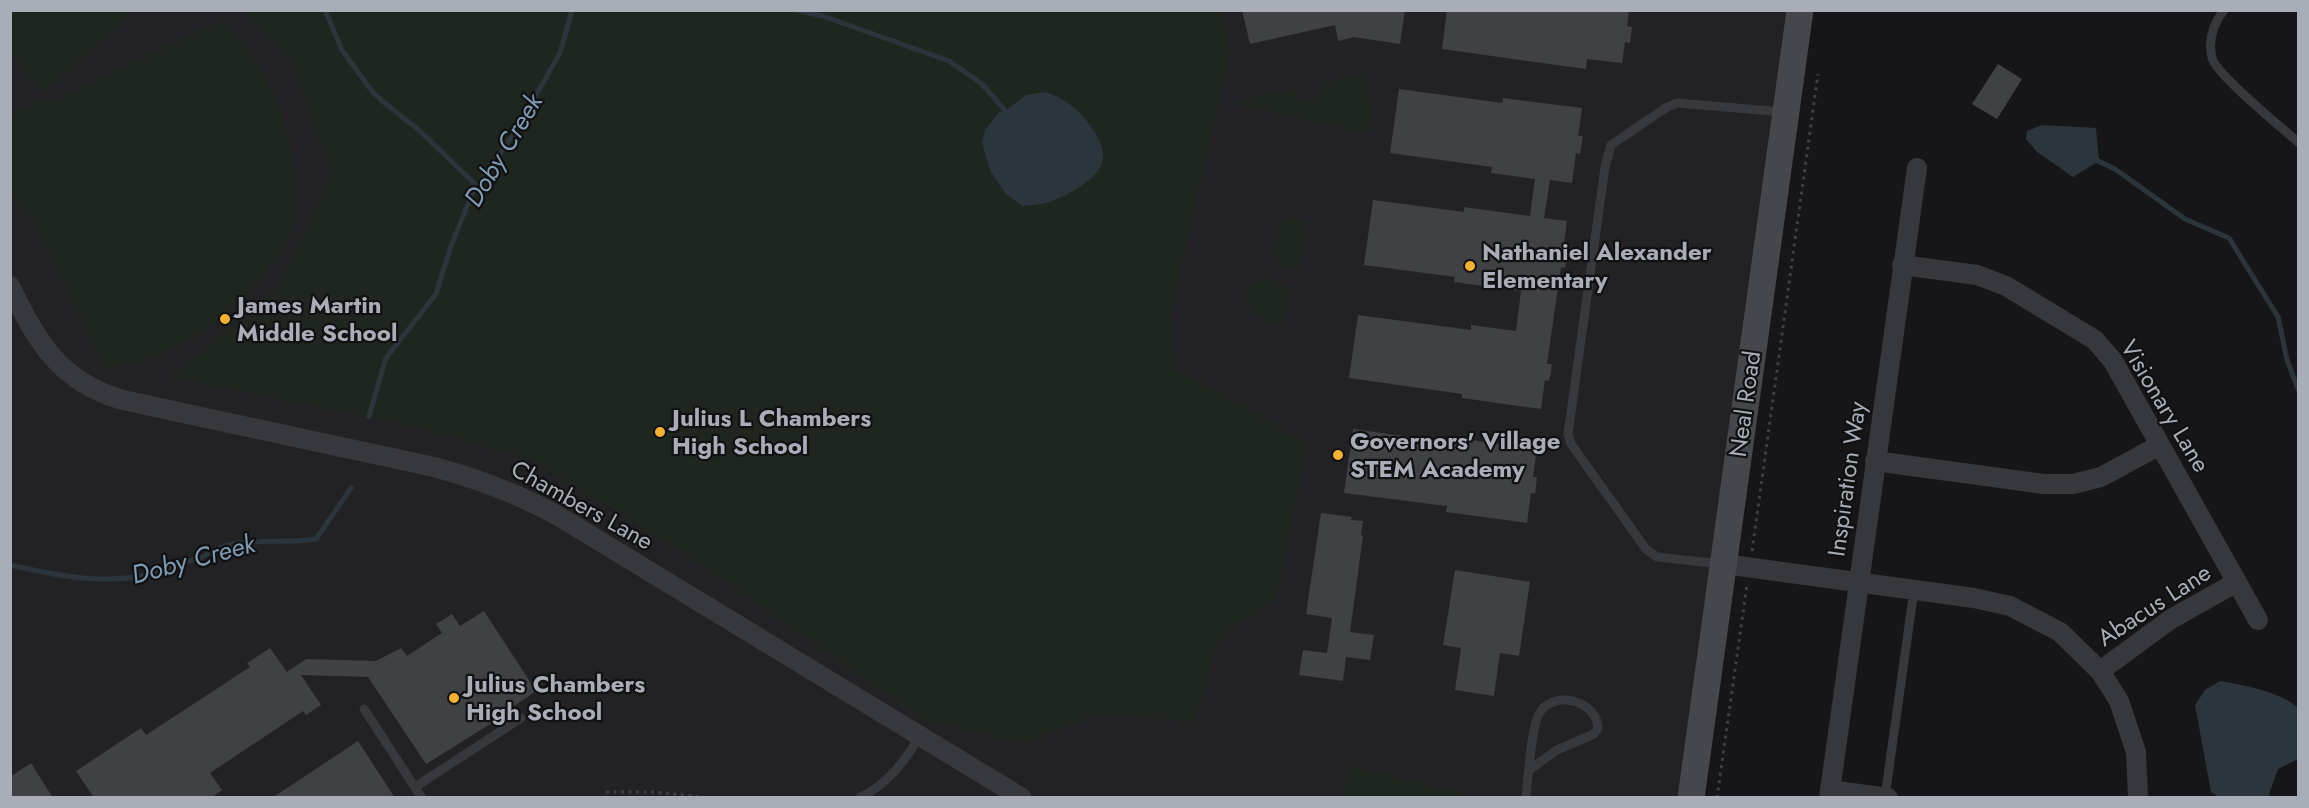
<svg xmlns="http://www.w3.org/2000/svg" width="2309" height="808" font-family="Jost,sans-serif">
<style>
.built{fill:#222225}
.green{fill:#1e261f}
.water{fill:#2c353c}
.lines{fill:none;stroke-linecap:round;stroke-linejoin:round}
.stream{stroke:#2c353c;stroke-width:5}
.building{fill:#404145}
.path{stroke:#3d3f44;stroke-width:3;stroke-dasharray:3 4.5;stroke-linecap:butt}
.lane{stroke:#37383d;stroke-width:9}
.street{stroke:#37383d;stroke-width:20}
.secondary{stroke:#45474d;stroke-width:27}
.poi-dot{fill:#f2b134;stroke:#111113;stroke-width:2}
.labels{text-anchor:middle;stroke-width:4.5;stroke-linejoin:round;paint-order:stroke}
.poi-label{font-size:24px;font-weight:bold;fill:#a8adb8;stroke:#111113;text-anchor:start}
.street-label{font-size:24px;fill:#a8adb8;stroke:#111113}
.water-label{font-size:26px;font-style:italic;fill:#7f9bb3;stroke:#111113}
</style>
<rect width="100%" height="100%" fill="#161618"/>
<polygon class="built" points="10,11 1786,11 1678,797 11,797"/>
<g class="green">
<polygon points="10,11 11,10 135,11 43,92 11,55"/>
<polygon points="242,11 1221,11 1230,52 1170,315 1175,368 1307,443 1277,596 1218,639 1195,722 1100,713 1023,744 923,719 692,558 530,459 416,427 171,377 279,288 332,174 292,60"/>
<path d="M221,21C268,66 289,114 294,179C295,196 297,217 291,233C286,247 274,260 266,271C225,325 172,358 106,368L28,209L20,212L11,192V116L49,98L52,103Z"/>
<polygon points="1364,74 1372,112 1367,133 1240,105 1241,100 1294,89 1297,102 1323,96 1321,83"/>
<path d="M1290,216L1301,219C1309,230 1302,253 1299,267L1296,269L1282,264L1274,254L1280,224Z"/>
<path d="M1271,279L1277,281L1276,284L1288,287L1290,289L1284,322C1257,332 1222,278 1271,279Z"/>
<polygon points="1349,766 1462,793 1461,797 1342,797"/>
</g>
<g class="water">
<path d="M1045,92C1065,98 1080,110 1091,127C1098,136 1103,145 1103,157C1103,178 1066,196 1049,202C1041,205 1031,205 1022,206L1006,194L991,172L982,143L985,130L999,112L1005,111L1026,95Z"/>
<polygon points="2042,125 2096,128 2099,161 2073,177 2037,152 2026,139 2027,131"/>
<path d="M2220,681C2243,685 2282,692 2298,708V759L2278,769L2268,797H2219L2211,792L2195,705L2205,690Z"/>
</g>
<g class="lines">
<g class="stream">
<polyline points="325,10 342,50 371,90 381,100 420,131 477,186"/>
<polyline points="796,10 823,16 949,61 982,84 1010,116"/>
<polyline points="2094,159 2115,169 2185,219 2229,238 2278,317 2287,360 2298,389"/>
<polyline points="369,416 386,358 436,294 451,246 472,194 515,132 560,53 572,10"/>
<path d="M10,565C63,577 108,586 161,572C168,570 175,565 182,563C188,560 194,561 200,558C209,554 219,547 229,545C258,538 286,544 316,539L351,488"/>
</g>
</g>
<g class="building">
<polygon points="1242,10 1405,10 1400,44 1354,37 1338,41 1335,25 1250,44"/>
<polygon points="1447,10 1629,10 1627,26 1632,27 1630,43 1625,42 1622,63 1587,59 1586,69 1442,49"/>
<polygon points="1998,64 2022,79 1997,119 1972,104"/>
<polygon points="1399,89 1502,103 1503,98 1582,108 1578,136 1583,136 1580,154 1576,153 1572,183 1550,180 1544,218 1567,221 1563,250 1568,250 1565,268 1561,267 1547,364 1552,364 1551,373 1549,381 1545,380 1541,409 1462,398 1462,394 1349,378 1358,315 1471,330 1471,325 1516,331 1521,291 1454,282 1455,277 1364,265 1373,200 1464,212 1464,207 1530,216 1535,179 1491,173 1492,167 1390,153"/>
<polygon points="1353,429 1455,443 1456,438 1537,449 1533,477 1537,477 1536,486 1535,494 1531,493 1527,523 1446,512 1447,506 1344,493"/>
<polygon points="1321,513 1352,517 1351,520 1363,521 1361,535 1363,536 1350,632 1374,635 1370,660 1346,657 1343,681 1299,675 1303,650 1327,653 1332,618 1306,614"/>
<polygon points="1455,570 1530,582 1519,656 1500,653 1494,696 1455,690 1461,648 1443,645"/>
<polygon points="484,611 536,691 507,711 508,713 426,764 368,677 301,675 321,705 306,715 303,711 210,773 222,790 211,798 94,798 76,771 141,728 146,735 250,667 247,663 270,648 287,672 306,659 376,661 401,648 407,656 442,633 436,624 452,614 460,626"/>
<polygon points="358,741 395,798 272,798"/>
<polygon points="31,763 53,798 10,798 10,777"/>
</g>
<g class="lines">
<g class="path">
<polyline points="1752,551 1818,74"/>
<polyline points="606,792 654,792 712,798"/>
<polyline points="1717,798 1747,584"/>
</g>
<g class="lane">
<path d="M2224,10C2213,24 2208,41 2212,58C2216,74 2283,129 2298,142"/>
<polyline points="1721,564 1657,557 1646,549 1571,444 1568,434 1605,167 1611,145 1667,107 1678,103 1783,112"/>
<polyline points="364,709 422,798"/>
<polyline points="415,787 521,718"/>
<polyline points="1885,797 1914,590"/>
<path d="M859,798C888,784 904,762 920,736"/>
<path d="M1526,798C1528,778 1531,729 1539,714C1552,689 1597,700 1598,728L1594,734L1557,750L1529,770"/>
</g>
<g class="street">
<polyline points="1902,265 1977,275 2006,286 2095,340 2113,361 2258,620"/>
<path d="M10,286C36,341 61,383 123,400L434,467C479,479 519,494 560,517L1022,798"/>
<polyline points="1875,461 2044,484 2073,484 2101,477 2160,445"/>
<polyline points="1724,564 1974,598 2010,606 2060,632 2100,671 2119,701 2136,752 2138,798"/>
<polyline points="2100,671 2171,619 2237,582"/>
<polyline points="1830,790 1888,798"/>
<polyline points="1829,798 1917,168"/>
</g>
<polyline class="secondary" points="1691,798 1800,10"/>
</g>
<g class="poi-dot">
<circle cx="1470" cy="266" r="6"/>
<circle cx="225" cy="319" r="6"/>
<circle cx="660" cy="432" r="6"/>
<circle cx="1338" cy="455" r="6"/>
<circle cx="454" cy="698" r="6"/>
</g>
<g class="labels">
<g class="poi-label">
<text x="1482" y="260">Nathaniel Alexander<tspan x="1482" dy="28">Elementary</tspan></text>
<text x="237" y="313">James Martin<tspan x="237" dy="28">Middle School</tspan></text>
<text x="672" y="426">Julius L Chambers<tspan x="672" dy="28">High School</tspan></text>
<text x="1350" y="449">Governors' Village<tspan x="1350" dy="28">STEM Academy</tspan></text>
<text x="466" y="692">Julius Chambers<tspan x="466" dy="28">High School</tspan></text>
</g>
<g class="street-label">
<text transform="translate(1745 404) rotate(-82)" y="8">Neal Road</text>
<text transform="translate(2165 406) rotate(59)" y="8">Visionary Lane</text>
<text transform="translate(1847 479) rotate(-82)" y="8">Inspiration Way</text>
<text transform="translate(582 505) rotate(29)" y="8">Chambers Lane</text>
<text transform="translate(2154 605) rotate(-33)" y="8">Abacus Lane</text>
</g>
<g class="water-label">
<text transform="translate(503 150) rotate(-59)" y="9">Doby Creek</text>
<text transform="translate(193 559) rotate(-15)" y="9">Doby Creek</text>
</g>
</g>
<rect width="2309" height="808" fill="none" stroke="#a8adb8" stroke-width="24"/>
</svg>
